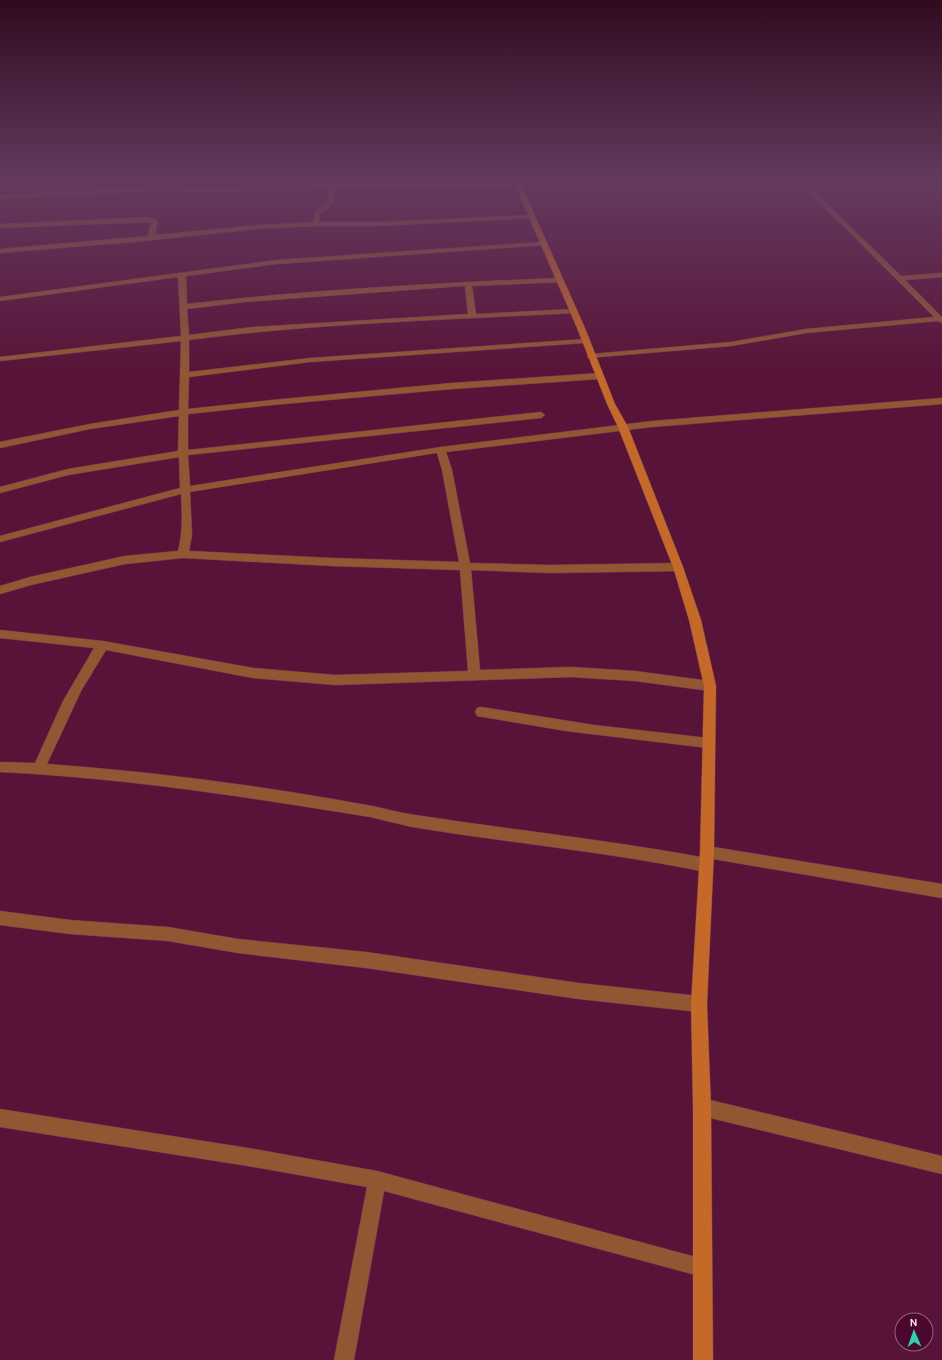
<svg xmlns="http://www.w3.org/2000/svg" width="942" height="1360" font-family="Karla,sans-serif">
<style>
.lines{fill:none;stroke-linecap:round;stroke-linejoin:round}
.street-casing{stroke:#733756;stroke-width:1}
.secondary-casing{stroke:#733756;stroke-width:1}
.path{stroke:#9e6f87;stroke-width:1.5;stroke-dasharray:1.5 1.5;stroke-linecap:butt}
.street{fill:#915733;fill-rule:evenodd}
.secondary{fill:#c46927;fill-rule:evenodd}
</style>
<rect width="100%" height="100%" fill="#581438"/>
<g class="lines">
<defs>
<g id="street">
<polygon points="0,180 5,180 0,184"/>
<polygon points="797,180 803,180 901,276 942,273 942,277 905,280 942,317 942,323 938,321 806,333 731,346 588,358 587,356 591,354 731,342 806,329 934,317"/>
<polygon points="518,182 520,183 520,185 336,188 333,204 320,214 319,222 379,222 532,215 534,216 534,218 379,226 316,226 258,229 133,242 0,253 0,249 148,236 151,222 0,228 0,224 150,217 158,221 155,235 258,225 313,222 315,212 327,203 330,188 224,192 151,191 0,199 0,195 151,187 224,188 333,184"/>
<path d="M544,242L547,244L546,245L276,264L186,276L187,304C310,290 435,283 559,278L563,280L562,282L472,286L476,314L574,309L578,311L574,313C446,320 317,323 189,340V372L310,358L585,339L589,341L585,343L310,362L189,377L188,409L272,400L452,383L600,373L604,376L600,379L452,389L272,405L188,414V450L541,412L545,415L541,418L188,455L190,486L441,447L652,421L942,398V404L652,427L446,452L452,470L470,563L550,565L678,563L682,564L683,567L682,570L678,571L550,573L471,570L480,670L571,667L635,671L710,681L714,683L716,686L714,689L710,691L635,681L571,677L335,685L253,678L106,650L81,691L47,764C156,772 265,786 372,806C387,809 401,813 415,815C512,830 610,840 706,858L711,860L713,865L711,870L706,872C609,852 510,843 412,827C398,824 384,820 370,817C247,797 125,778 0,772V762L35,763L63,701L94,648L0,638V630L103,641L253,668L335,675L468,671L460,570L332,566L183,558L125,564L31,585L0,594V586L30,577L125,556L178,551C183,532 182,514 181,494L0,542V536L180,488L179,457L68,475L0,493V487L68,469L178,451L179,416L90,429L0,448V442L90,424L179,410L181,341L0,361V357L181,336L178,277L0,301V297L276,260ZM465,286L468,314L252,327L189,335L187,309L245,302ZM437,453L442,470L459,562L332,558L189,551L192,535L190,492Z"/>
<polygon points="481,707 594,725 708,738 713,739 714,743 713,747 708,748 566,731 477,716 475,712 477,708"/>
<polygon points="707,846 942,884 942,898 707,858 702,857 700,852 702,847"/>
<polygon points="0,911 70,920 168,927 238,939 366,952 579,983 699,996 705,998 707,1004 705,1010 699,1012 579,999 366,968 238,953 168,941 70,934 0,925"/>
<polygon points="702,1098 942,1156 942,1174 702,1116 696,1113 693,1107 696,1101"/>
<polygon points="0,1109 248,1148 377,1171 703,1259 710,1261 712,1268 710,1275 703,1277 384,1191 354,1360 334,1360 367,1187 248,1166 0,1127"/>
</g>
<polygon id="secondary" points="513,180 519,180 585,328 615,404 628,427 683,567 701,620 716,686 714,852 707,1004 711,1107 713,1360 693,1360 693,1107 691,1004 700,852 704,686 689,620 673,567 618,427 607,404 577,328"/>
</defs>
<use href="#street" class="street-casing"/>
<use href="#secondary" class="secondary-casing"/>
<polyline class="path" points="921,180 942,190"/>
<use href="#street" class="street"/>
<use href="#secondary" class="secondary"/>
</g>
<linearGradient id="sky" x2="0" y2="1"><stop stop-color="#300b1f"/><stop offset="0.49" stop-color="#643a5e"/><stop offset="1" stop-color="#643a5e" stop-opacity="0"/></linearGradient>
<rect width="942" height="370" fill="url(#sky)"/>
<g transform="translate(914 1332) rotate(358)"><circle r="19" fill="#4c072e" stroke="#93637d"/>
<path d="M0-3L7 15L0 10L-7 15Z" fill="#29d5ad"/>
<text y="-6" font-size="11" font-weight="bold" text-anchor="middle" fill="#feecf3">N</text>
</g>
</svg>
